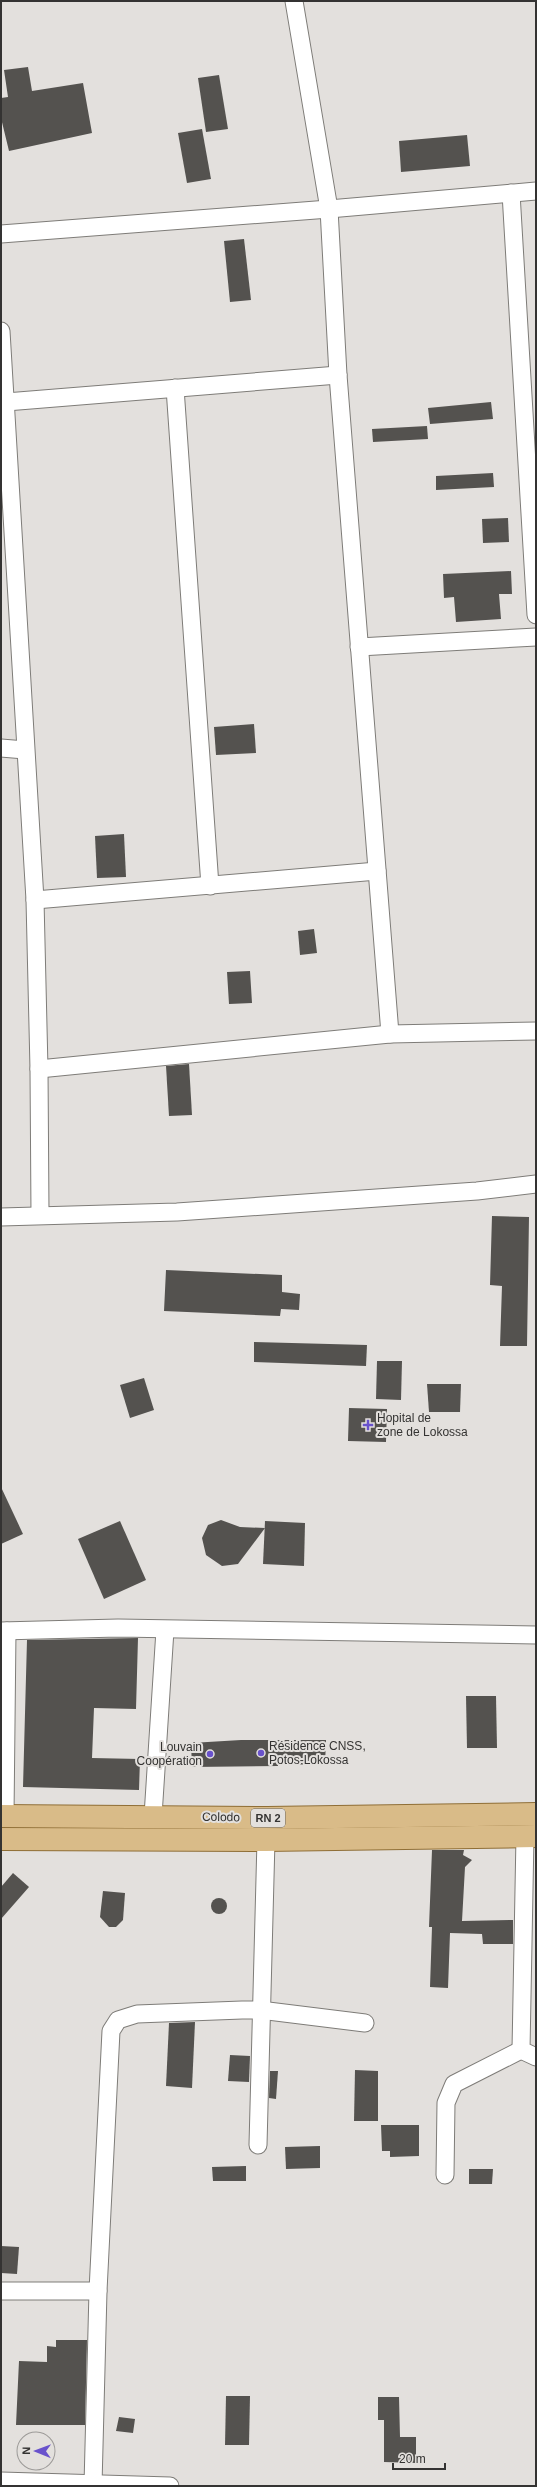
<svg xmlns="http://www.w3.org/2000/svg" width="537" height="2487" font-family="Arial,sans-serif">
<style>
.building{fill:#54524f}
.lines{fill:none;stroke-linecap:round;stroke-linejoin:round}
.street-casing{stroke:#7e7c78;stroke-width:19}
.primary-casing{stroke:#8f6e36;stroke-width:24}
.street{stroke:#fff;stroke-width:17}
.primary{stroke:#d9bb88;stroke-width:22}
.poi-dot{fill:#6952cc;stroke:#e3e0dd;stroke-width:1.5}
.labels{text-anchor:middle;stroke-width:4;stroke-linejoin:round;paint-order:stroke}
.shield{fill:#e3e0dd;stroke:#686765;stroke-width:1}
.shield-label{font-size:11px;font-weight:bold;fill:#343332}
.poi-label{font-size:12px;fill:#343332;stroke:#e3e0dd;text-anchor:start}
.street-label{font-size:12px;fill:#343332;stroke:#e3e0dd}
</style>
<rect width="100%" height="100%" fill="#e3e0dd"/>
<g class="building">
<polygon points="28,67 32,91 83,83 92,133 9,151 1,118 1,98 8,97 4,70"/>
<polygon points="219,75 228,129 206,132 198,78"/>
<polygon points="202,129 211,179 187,183 178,133"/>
<polygon points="467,135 470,166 401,172 399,141"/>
<polygon points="244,239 251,300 230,302 224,241"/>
<polygon points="491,402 493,419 430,424 428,408"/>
<polygon points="427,426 428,439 373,442 372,429"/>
<polygon points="493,473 494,487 436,490 436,476"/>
<polygon points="508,518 509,542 483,543 482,519"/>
<polygon points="511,571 512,594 499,594 501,619 456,622 454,597 444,598 443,574"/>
<polygon points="254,724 256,753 216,755 214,727"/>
<polygon points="124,834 126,877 97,878 95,836"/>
<polygon points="314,929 317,953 300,955 298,931"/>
<polygon points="250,971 252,1003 229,1004 227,972"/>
<polygon points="189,1064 192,1115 169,1116 166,1066"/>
<polygon points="492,1216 529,1217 527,1346 500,1346 502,1286 490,1285"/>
<polygon points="166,1270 282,1275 282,1292 300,1294 299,1310 281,1309 280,1316 164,1311"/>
<polygon points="254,1342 367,1345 366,1366 254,1362"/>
<polygon points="377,1361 402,1361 401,1400 376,1399"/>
<polygon points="144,1378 154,1410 130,1418 120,1385"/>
<polygon points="427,1384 461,1384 460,1412 429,1412"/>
<polygon points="349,1408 387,1409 386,1442 348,1441"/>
<polygon points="1,1487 23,1534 1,1544"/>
<polygon points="221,1520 240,1527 265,1528 238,1564 222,1566 206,1555 202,1538 208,1525"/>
<polygon points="120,1521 146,1580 104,1599 78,1539"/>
<polygon points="265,1521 305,1523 304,1566 263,1564"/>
<polygon points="138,1638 136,1709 94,1708 92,1758 140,1759 139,1790 23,1787 27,1640"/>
<polygon points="466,1696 496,1696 497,1748 467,1748"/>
<polygon points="241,1740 326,1740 325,1765 278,1764 278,1766 192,1767 191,1743"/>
<polygon points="432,1850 464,1850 463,1855 472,1860 465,1867 462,1921 513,1920 513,1944 483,1944 482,1934 450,1933 448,1988 430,1987 432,1927 429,1927"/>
<polygon points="13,1873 29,1887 1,1919 1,1887"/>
<polygon points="103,1891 125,1893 123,1920 116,1927 109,1927 100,1917"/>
<circle cx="219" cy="1906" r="8"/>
<polygon points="195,2022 192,2088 166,2086 169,2023"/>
<polygon points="230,2055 250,2056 249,2082 228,2081"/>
<polygon points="355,2070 378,2071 378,2121 354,2121"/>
<polygon points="270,2071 278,2071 276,2099 269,2098"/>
<polygon points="381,2125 419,2125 419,2156 390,2157 390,2151 382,2151"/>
<polygon points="320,2146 320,2168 286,2169 285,2147"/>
<polygon points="246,2166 246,2181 213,2181 212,2167"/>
<polygon points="469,2169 493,2169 492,2184 469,2184"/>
<polygon points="1,2246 19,2247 17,2274 1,2273"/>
<polygon points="56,2340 87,2340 85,2425 16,2425 19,2361 47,2362 47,2346 56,2347"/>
<polygon points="226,2396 250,2396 249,2445 225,2445"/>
<polygon points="378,2397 399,2397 400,2437 416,2437 416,2463 384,2462 384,2420 378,2420"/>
<polygon points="119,2417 135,2419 133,2433 116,2431"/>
</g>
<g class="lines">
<defs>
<g id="street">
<polyline points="294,1 329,209 338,375 390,1034"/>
<polyline points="511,193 536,615"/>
<polyline points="1,234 329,209 536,191"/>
<polyline points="1,331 35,900 39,1069 40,1215"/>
<polyline points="175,388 210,886"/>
<polyline points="6,402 338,375"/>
<polyline points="359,647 536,637"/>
<polyline points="1,748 25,750"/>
<polyline points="35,900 377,871"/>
<polyline points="39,1069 390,1034 536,1031"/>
<polyline points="1,1217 177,1212 477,1191 536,1184"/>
<polyline points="1,1631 118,1628 536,1635"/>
<polyline points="5,1816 7,1631"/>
<polyline points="153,1816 165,1630"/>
<polyline points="525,1836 521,2050 536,2057"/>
<polyline points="258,2145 266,1840"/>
<polyline points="445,2175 446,2103 454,2084 521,2050"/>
<polyline points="1,2291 98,2291"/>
<polyline points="1,2481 170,2486"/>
<polyline points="93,2485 98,2291 111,2031 118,2020 137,2014 242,2010 260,2010 365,2023"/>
</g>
<g id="primary">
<polyline points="1,1816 267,1818 536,1814"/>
<polyline points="1,1839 266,1840 536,1836"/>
</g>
</defs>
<use href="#street" class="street-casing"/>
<use href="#primary" class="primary-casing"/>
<use href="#street" class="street"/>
<use href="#primary" class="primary"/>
</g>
<g class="poi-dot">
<path d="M366 1419h4v4h4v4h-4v4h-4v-4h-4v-4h4z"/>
<circle cx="261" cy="1753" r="4"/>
<circle cx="210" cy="1754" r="4"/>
</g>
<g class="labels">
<rect class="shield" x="251" y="1809" width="34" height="18" rx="3"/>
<g class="shield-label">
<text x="268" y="1822">RN 2</text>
</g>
<g class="poi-label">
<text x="377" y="1422">Hopital de<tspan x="377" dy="14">zone de Lokossa</tspan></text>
<text x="269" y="1750">Résidence CNSS,<tspan x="269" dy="14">Potos-Lokossa</tspan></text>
<text x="202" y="1751" text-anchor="end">Louvain<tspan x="202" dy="14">Coopération</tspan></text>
</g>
<g class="street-label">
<text transform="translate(221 1817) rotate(1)" y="4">Colodo</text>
</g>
</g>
<rect width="537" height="2487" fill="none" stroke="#343332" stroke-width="4"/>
<g transform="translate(36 2451) rotate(271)"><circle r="19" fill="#e3e0dd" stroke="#9d9b99"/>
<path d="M0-3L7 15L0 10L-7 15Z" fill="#6952cc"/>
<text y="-6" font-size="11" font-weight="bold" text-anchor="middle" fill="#343332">N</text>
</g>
<path d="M393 2463v6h52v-6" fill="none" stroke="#343332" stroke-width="2"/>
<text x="399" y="2463" font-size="12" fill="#343332" stroke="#e3e0dd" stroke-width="3" paint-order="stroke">20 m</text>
</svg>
